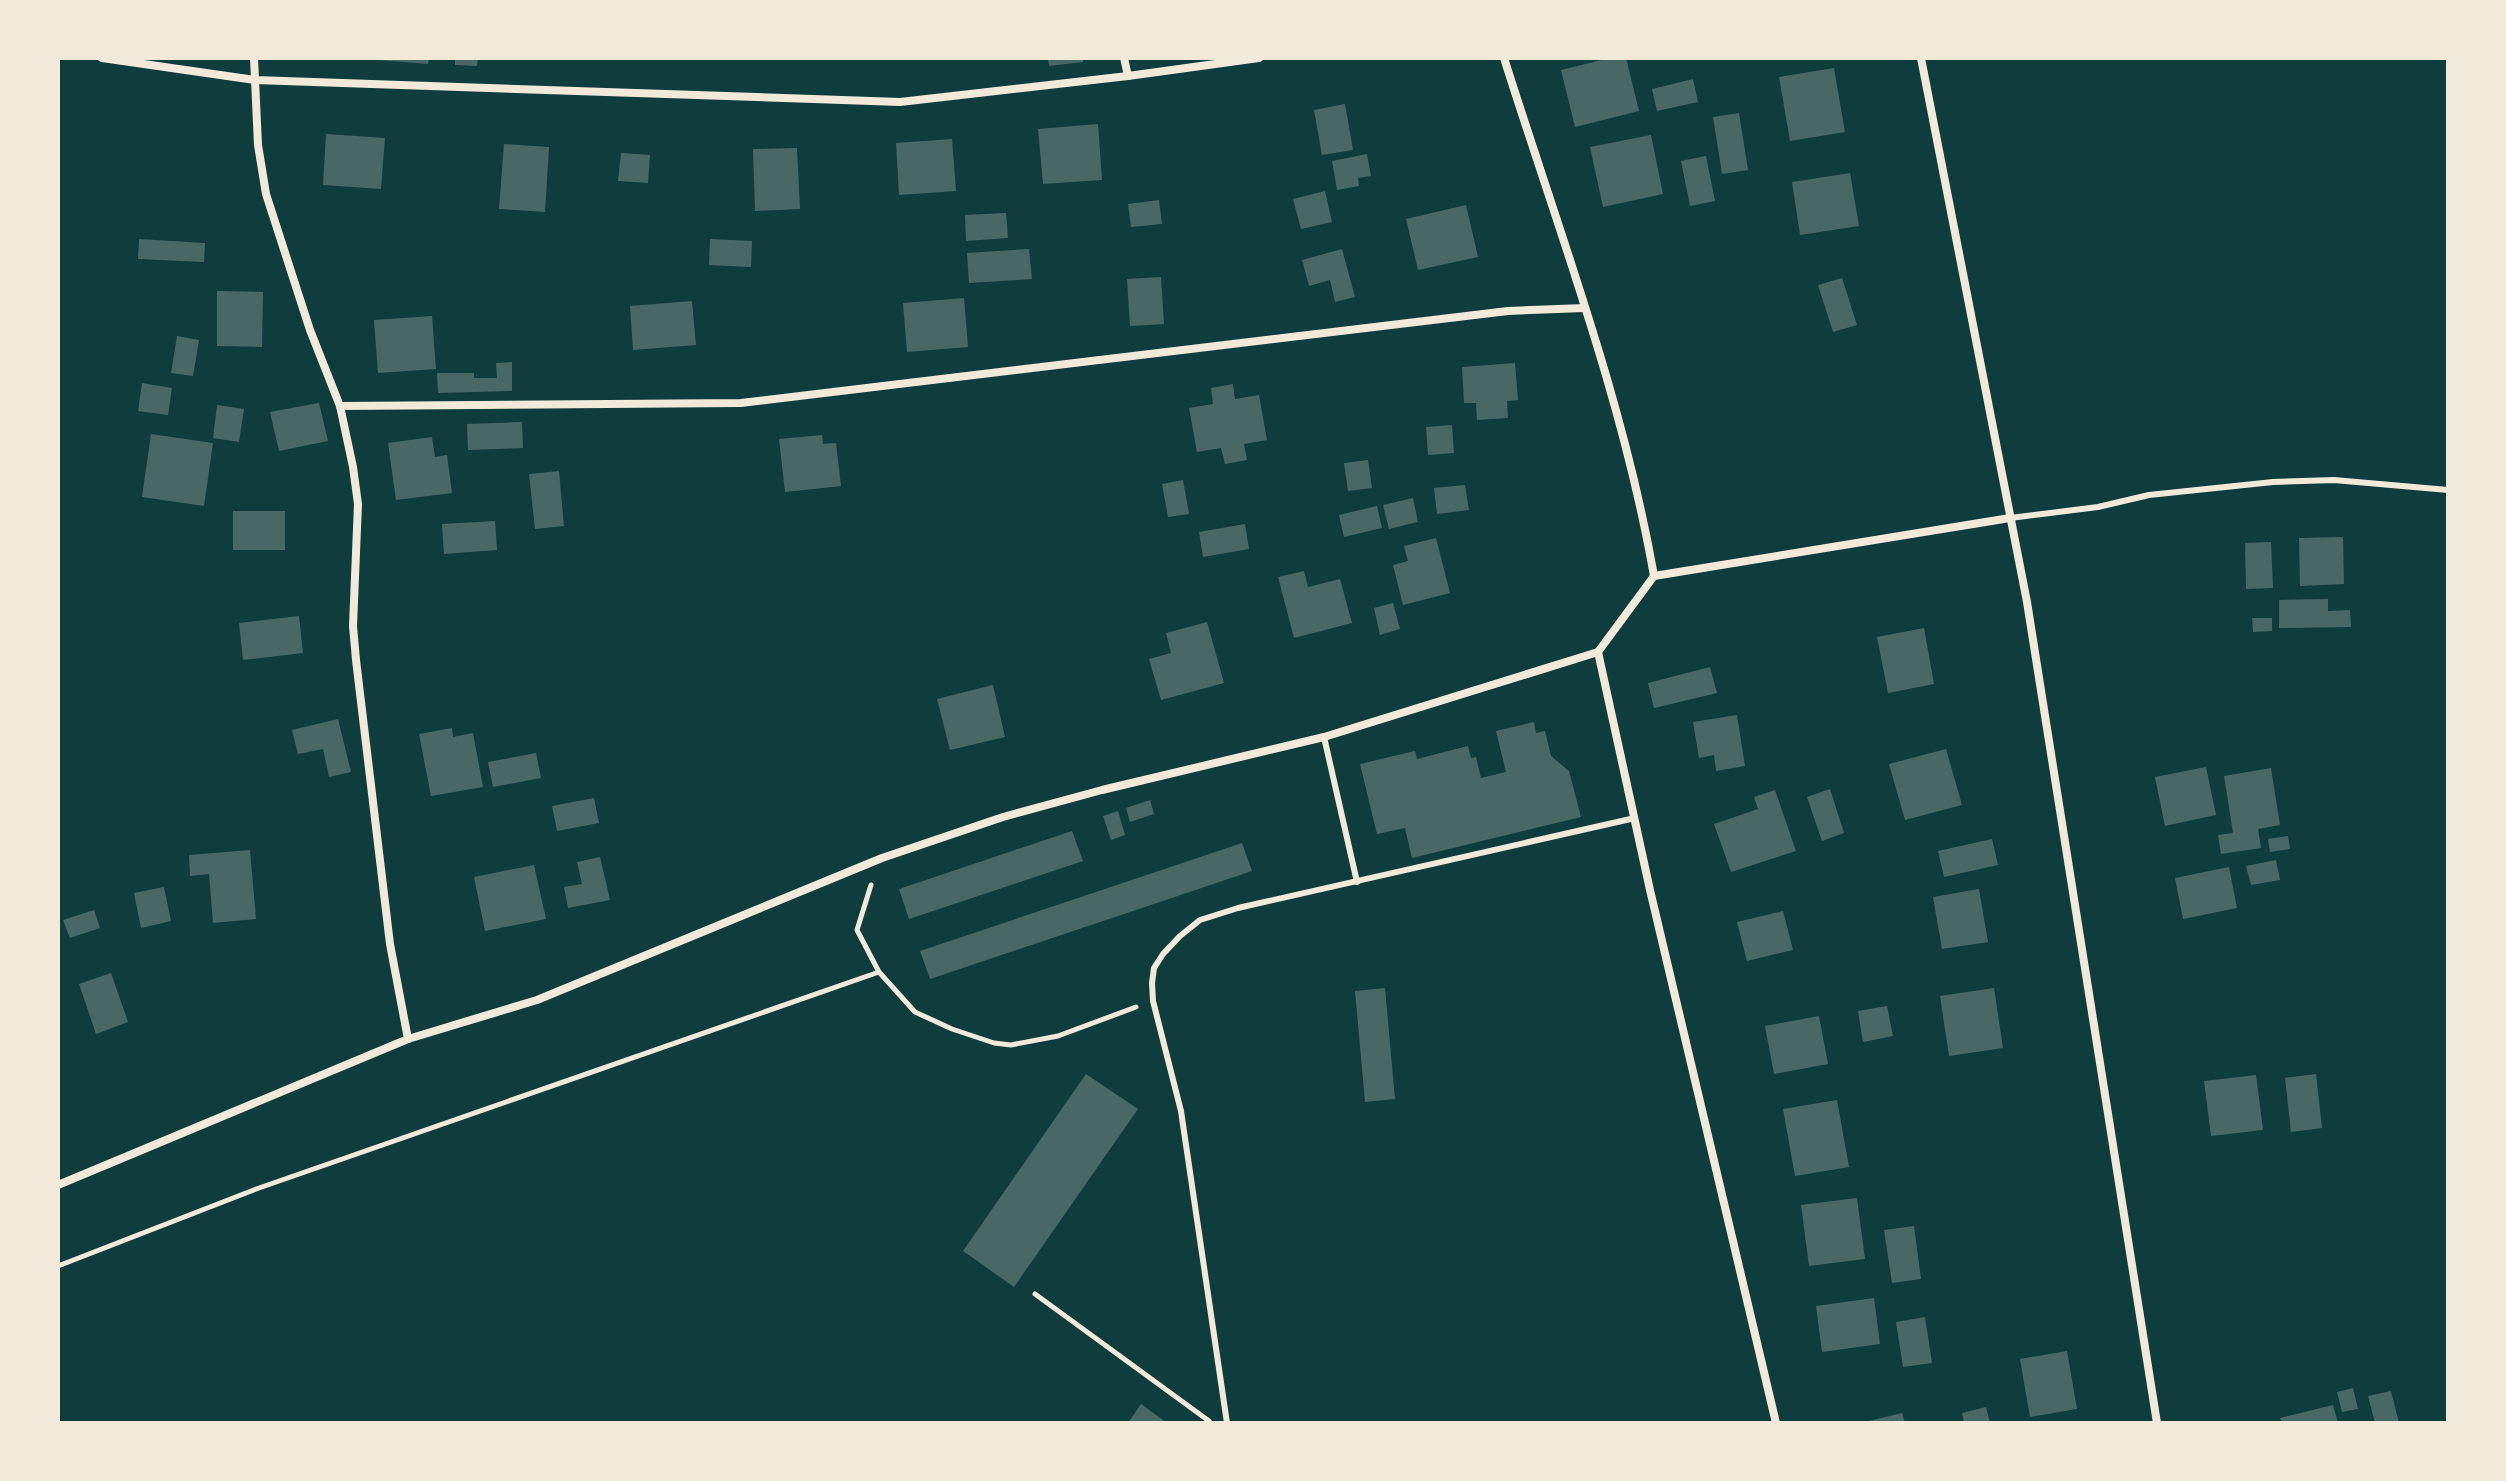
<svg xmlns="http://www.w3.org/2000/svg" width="2506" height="1481" font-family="Manrope,sans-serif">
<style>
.building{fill:#486865}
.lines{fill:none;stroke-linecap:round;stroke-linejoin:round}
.path{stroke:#f1e9da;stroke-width:5}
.service{stroke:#f1e9da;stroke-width:6}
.minor{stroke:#f1e9da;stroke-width:8}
</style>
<rect width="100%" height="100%" fill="#0f3d3e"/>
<g class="building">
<polygon points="378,58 429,58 428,64 378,60"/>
<polygon points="455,58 478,58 477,66 455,65"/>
<polygon points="1048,58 1083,58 1083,62 1049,66"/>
<polygon points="1610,58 1626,58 1639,111 1575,127 1561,70"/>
<polygon points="1834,68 1845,132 1790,141 1779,77"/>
<polygon points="1693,79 1698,102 1657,111 1652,89"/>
<polygon points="1345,104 1353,150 1322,155 1314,110"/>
<polygon points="1739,113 1748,170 1722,174 1713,117"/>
<polygon points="1098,124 1102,180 1043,184 1038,129"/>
<polygon points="326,134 385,138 381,189 323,185"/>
<polygon points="1651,135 1663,194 1603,207 1590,147"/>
<polygon points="952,139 956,191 899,195 896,143"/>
<polygon points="504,144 549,147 545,212 499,209"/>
<polygon points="797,148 800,209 755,211 753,149"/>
<polygon points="621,153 650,155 648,183 618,181"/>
<polygon points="1367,154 1371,176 1358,178 1359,186 1337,190 1332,161"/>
<polygon points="1706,156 1715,201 1690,206 1681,161"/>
<polygon points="1850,173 1859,226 1800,235 1792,182"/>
<polygon points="1325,191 1332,222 1301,229 1293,199"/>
<polygon points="1159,200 1162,224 1131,227 1128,204"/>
<polygon points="1466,205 1478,257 1418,270 1406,219"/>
<polygon points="1006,213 1008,238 966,241 965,215"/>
<polygon points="139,239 205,243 204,262 138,259"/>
<polygon points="710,239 752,241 751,267 709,265"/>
<polygon points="1029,249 1032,279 969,283 967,253"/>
<polygon points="1342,249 1355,297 1335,302 1330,280 1309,286 1302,260"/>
<polygon points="1161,277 1164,324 1130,326 1127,279"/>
<polygon points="1842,278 1857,325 1833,332 1818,285"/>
<polygon points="217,291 263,292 262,347 217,346"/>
<polygon points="964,298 968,347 907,352 903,303"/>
<polygon points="692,301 696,345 633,350 630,306"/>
<polygon points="432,316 436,369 378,373 374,320"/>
<polygon points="177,336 199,340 193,376 171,373"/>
<polygon points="512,362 512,391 438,393 437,373 474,373 474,378 497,378 496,363"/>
<polygon points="1515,363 1518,400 1507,401 1508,418 1477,420 1476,403 1464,403 1462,367"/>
<polygon points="142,383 172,388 168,415 138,411"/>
<polygon points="1233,384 1235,399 1259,395 1267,440 1244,444 1247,460 1225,464 1221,448 1197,452 1189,408 1213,404 1211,388"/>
<polygon points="319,403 328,441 279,451 270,412"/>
<polygon points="217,405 244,409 239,442 213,438"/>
<polygon points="522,422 523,448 468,450 467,424"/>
<polygon points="1452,425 1454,453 1428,455 1426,427"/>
<polygon points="151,434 213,443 204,506 142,497"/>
<polygon points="822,435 823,444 836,443 841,486 785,492 779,439"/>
<polygon points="432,437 435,457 447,455 452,493 396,500 388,443"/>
<polygon points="1368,460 1372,488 1348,491 1344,463"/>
<polygon points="559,471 564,526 535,529 529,474"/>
<polygon points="1183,480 1189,514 1168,517 1162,484"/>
<polygon points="1465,485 1469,510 1437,514 1434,488"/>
<polygon points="1413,498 1418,522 1389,529 1383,505"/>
<polygon points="1377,506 1382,528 1344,537 1339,515"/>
<rect x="233" y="511" width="52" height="39"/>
<polygon points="495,521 497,550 444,554 442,524"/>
<polygon points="1245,524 1249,549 1203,557 1199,532"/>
<polygon points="2343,537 2344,584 2300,586 2299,538"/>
<polygon points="1436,538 1450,593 1403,605 1393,565 1408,561 1404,546"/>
<polygon points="2271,542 2273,588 2246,589 2245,543"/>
<polygon points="1304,571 1308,587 1340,579 1352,623 1294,638 1278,577"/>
<polygon points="2328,599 2328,611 2350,610 2351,627 2279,628 2279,600"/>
<polygon points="1393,603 1400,629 1380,635 1374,608"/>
<polygon points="299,616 303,653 243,660 239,623"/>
<polygon points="2252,618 2272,618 2272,631 2253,632"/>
<polygon points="1207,622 1224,683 1161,700 1149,659 1171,653 1166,633"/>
<polygon points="1924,628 1934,684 1888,693 1877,637"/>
<polygon points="1710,667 1717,693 1654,708 1648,683"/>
<polygon points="993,685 1005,737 950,750 937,699"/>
<polygon points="1737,715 1745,766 1716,771 1714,755 1699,758 1693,722"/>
<polygon points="338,719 351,772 329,777 323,749 298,754 292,730"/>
<polygon points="1534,722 1536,733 1545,731 1551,756 1569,771 1581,817 1412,858 1405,828 1377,834 1360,764 1415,751 1417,759 1468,746 1471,758 1476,757 1481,778 1506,772 1496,731"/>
<polygon points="452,728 453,737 473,733 483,787 431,796 419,734"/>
<polygon points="1946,749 1962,805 1905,820 1889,764"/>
<polygon points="536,753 541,778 493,787 488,762"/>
<polygon points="2206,767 2216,815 2165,826 2155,777"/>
<polygon points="2271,768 2280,825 2258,829 2261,848 2221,854 2218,835 2233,833 2224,776"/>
<polygon points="1830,789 1844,833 1822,841 1807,797"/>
<polygon points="1775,790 1796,851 1731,872 1714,824 1758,809 1754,797"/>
<polygon points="594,798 599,823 557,831 552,806"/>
<polygon points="1150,800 1154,814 1130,822 1126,808"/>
<polygon points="1118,811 1125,835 1111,840 1103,816"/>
<polygon points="1072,831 1083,861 909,919 899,889"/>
<polygon points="2288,836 2290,849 2270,852 2268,839"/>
<polygon points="1992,839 1998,865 1944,877 1938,851"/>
<polygon points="1242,843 1252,871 930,979 920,951"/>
<polygon points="250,850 256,919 213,923 209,874 190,876 189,855"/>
<polygon points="600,857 610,900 568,908 564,887 582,884 577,862"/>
<polygon points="2276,860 2280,880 2251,885 2246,866"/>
<polygon points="534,865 546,919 485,931 474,877"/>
<polygon points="2229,867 2237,908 2183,919 2175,878"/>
<polygon points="164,887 171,921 141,928 134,893"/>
<polygon points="1979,889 1988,942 1942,949 1933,897"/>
<polygon points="94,910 100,928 70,938 63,920"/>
<polygon points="1783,911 1793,950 1747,961 1737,922"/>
<polygon points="111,973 128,1022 96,1034 79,984"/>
<polygon points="1385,988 1395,1099 1365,1102 1355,991"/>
<polygon points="1994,988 2003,1048 1949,1056 1940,996"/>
<polygon points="1887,1006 1893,1036 1863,1042 1858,1011"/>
<polygon points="1819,1016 1828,1064 1774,1074 1765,1026"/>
<polygon points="1086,1074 1138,1109 1014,1287 963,1251"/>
<polygon points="2316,1074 2322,1128 2291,1132 2285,1078"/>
<polygon points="2256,1075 2263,1130 2211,1136 2204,1081"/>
<polygon points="1837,1100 1849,1167 1795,1176 1783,1109"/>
<polygon points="1857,1198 1865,1259 1809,1266 1801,1205"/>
<polygon points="1914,1226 1921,1279 1892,1283 1884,1230"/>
<polygon points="1874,1298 1880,1344 1822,1352 1816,1306"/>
<polygon points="1925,1317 1932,1363 1903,1367 1896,1322"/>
<polygon points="2067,1351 2077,1409 2030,1417 2020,1359"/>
<polygon points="2353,1388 2358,1409 2342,1412 2337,1392"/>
<polygon points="2391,1391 2399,1423 2375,1423 2368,1396"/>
<polygon points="1141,1404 1167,1423 1128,1423"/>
<polygon points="2333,1405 2338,1423 2282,1423 2280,1418"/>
<polygon points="1986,1407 1990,1423 1964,1423 1962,1413"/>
<polygon points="1902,1413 1905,1423 1865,1423 1865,1422"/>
</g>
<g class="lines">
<g class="path">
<polyline points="879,972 915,1012 952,1029 994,1043 1011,1045 1058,1036 1136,1007"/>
<polyline points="58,1266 259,1188 879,972 857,930 871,885"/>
<polyline points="1035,1294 1209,1421"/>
</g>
<g class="service">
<polyline points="2010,518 2098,507 2149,495 2273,482 2334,480 2448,490"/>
<polyline points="1324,737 1357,882"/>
<polyline points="1227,1423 1181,1111 1153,1001 1152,983 1154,968 1163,954 1180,936 1200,920 1238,908 1635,818"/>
</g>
<g class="minor">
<polyline points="102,58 255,80 900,102 1128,76 1259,58"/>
<polyline points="254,58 258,145 266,194 310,330 340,406 353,467 358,504 353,626 356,660 390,944 408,1039"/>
<polyline points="1124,58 1128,76"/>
<path d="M1504,58C1558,229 1623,399 1654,576"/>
<polyline points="1921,58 2027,602 2157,1423"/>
<polyline points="340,406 741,403 1508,311 1584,308"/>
<polyline points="1598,652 1650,890 1776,1423"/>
<polyline points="1598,652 1654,576 2010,518"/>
<polyline points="58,1185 408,1039 537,1000 882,858 1003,817 1102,790 1324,737 1598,652"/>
</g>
</g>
<rect width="2506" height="1481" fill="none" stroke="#f1e9da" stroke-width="120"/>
</svg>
